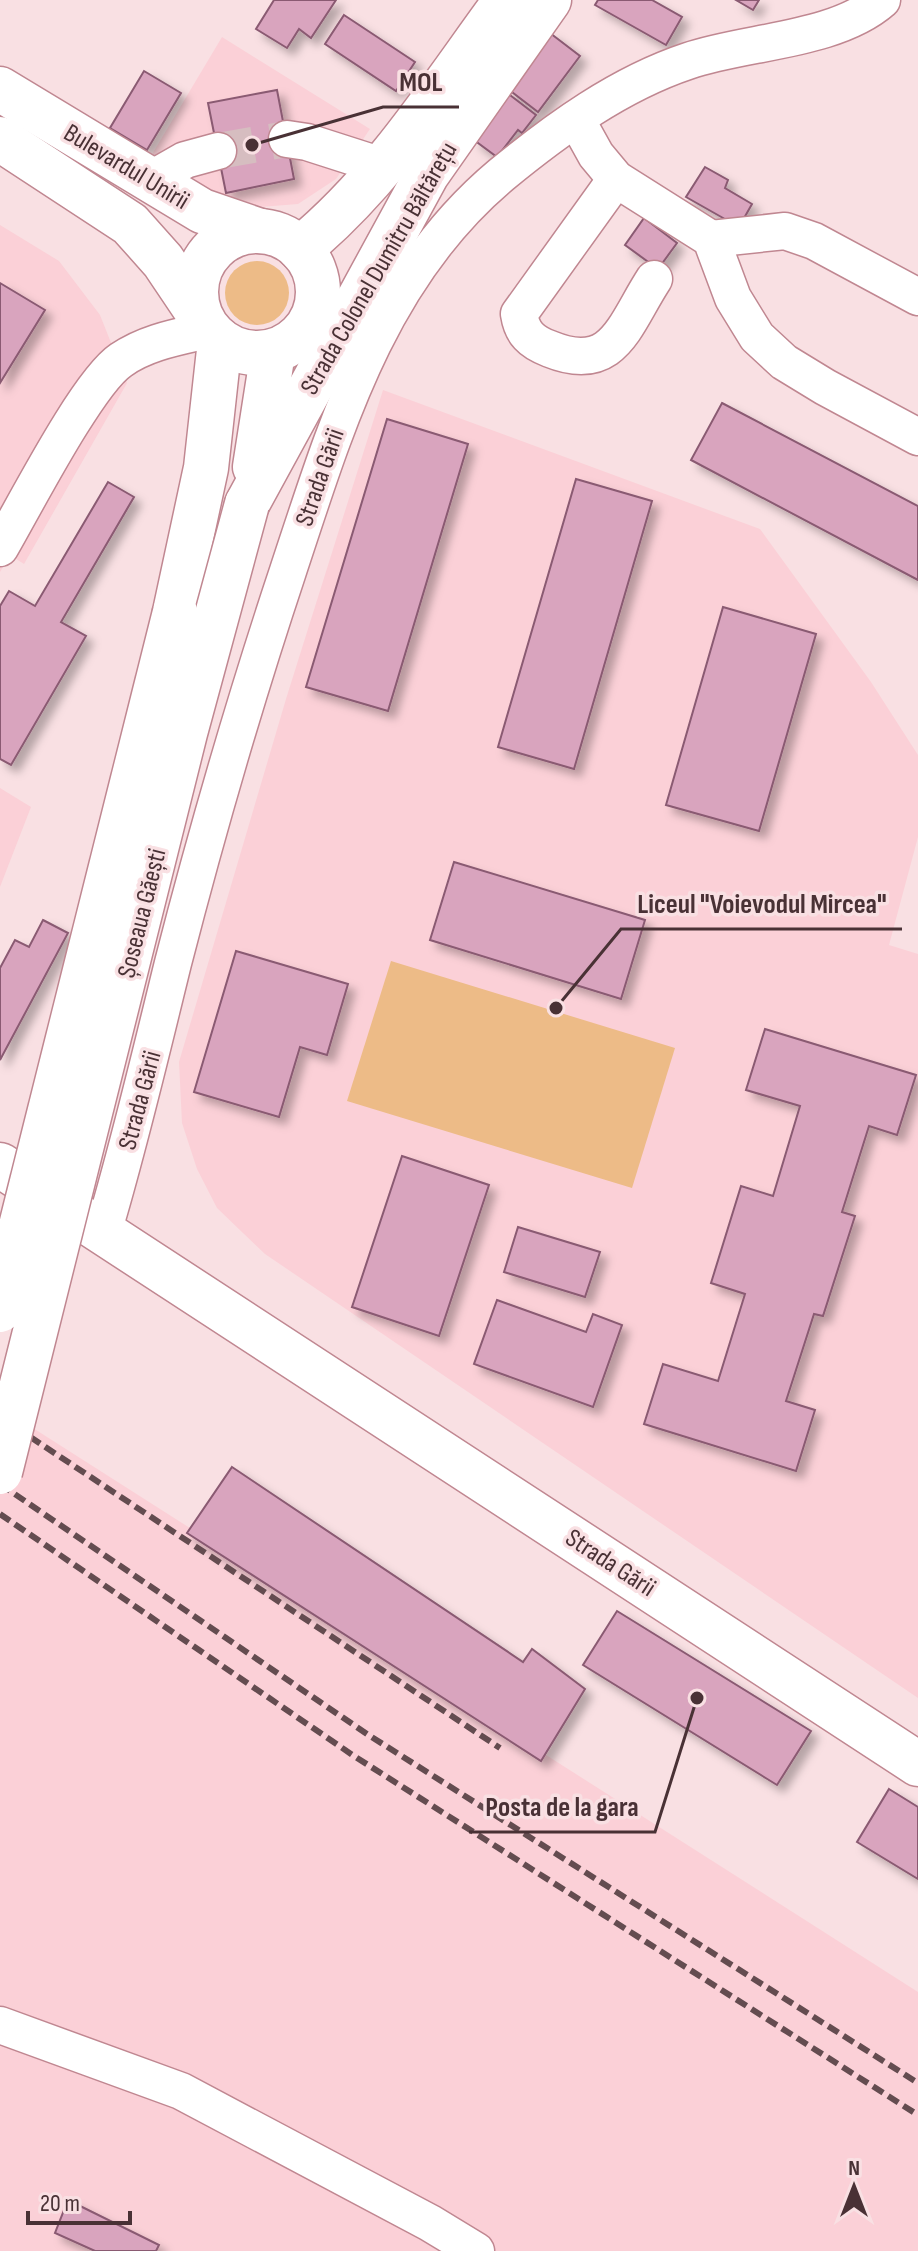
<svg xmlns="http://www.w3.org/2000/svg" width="918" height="2251" font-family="'Sofia Sans Condensed',sans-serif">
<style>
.built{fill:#fbd0d7}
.green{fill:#edbb87}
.building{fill:#d9a4be;stroke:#8a5a72;stroke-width:2;filter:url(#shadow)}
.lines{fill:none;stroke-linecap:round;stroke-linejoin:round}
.minor-tunnel{stroke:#d6bdc0;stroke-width:36;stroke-dasharray:36 18;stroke-linecap:butt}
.minor-casing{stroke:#c08791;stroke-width:39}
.major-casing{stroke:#c08791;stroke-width:47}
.minor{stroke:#fff;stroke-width:36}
.major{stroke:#fff;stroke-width:44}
.rail{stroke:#644c50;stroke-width:6;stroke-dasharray:12 6;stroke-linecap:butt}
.major-bridge-casing{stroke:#c08791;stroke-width:47;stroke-linecap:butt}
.major-bridge{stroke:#fff;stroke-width:44}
.labels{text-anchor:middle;stroke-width:7;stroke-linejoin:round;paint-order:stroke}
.street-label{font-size:26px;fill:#493135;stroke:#f9e0e3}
.leader{fill:none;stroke:#493135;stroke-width:3}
.callout-dot{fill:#493135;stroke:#f9e0e3;stroke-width:3}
.callout-label{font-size:28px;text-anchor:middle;font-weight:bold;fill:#493135;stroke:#f9e0e3;stroke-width:7;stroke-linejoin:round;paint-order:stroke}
</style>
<defs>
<filter id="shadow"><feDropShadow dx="7" dy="7" stdDeviation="4" flood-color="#0004"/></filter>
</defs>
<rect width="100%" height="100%" fill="#f9e0e3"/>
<g class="built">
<polygon points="222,37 370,129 336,179 298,204 236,209 145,166"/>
<polygon points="0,225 59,261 100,315 127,383 24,564 10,555 0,572"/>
<polygon points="383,390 760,529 871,682 918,755 918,837 889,945 918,954 918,1698 265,1254 217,1208 197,1169 182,1123 179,1062 286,699"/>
<polygon points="0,788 31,807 0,887"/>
<polygon points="0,1407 918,1992 918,2251 0,2251"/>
</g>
<g class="green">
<circle cx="257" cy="293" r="32"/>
<polygon points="391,961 675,1048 632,1188 347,1101"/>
</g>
<g class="building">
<polygon points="274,0 336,0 311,38 299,29 287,48 256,29"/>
<polygon points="598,0 652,0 682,17 666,45 595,5"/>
<polygon points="736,0 759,0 753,10"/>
<polygon points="344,15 415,62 396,91 325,44"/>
<polygon points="550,33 580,56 538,112 508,89"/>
<polygon points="144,71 181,93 147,150 110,128"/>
<polygon points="277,90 294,179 226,193 208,103"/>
<polygon points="506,92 536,115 522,133 518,130 497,157 474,140"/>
<polygon points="705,167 728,180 725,188 752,204 739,227 686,197"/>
<polygon points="644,218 677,243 658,269 625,245"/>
<polygon points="0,283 45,310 0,383"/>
<polygon points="722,403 918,506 918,580 691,460"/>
<polygon points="387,419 468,444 388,711 306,687"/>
<polygon points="576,479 652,501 574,769 498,747"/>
<polygon points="108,482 134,497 61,622 86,636 11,765 0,759 0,606 9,591 35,606"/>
<polygon points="723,607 816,634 759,831 666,805"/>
<polygon points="454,862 645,920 621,999 430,940"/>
<polygon points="43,920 68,933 0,1060 0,968 15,940 29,947"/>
<polygon points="236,951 348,984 327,1055 300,1047 279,1117 194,1092"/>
<polygon points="765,1029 916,1075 897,1135 869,1126 842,1212 855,1216 823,1316 814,1314 786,1401 815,1410 796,1471 644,1424 663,1364 718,1381 745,1294 711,1283 741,1186 773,1196 800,1106 746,1090"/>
<polygon points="402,1156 489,1185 439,1336 352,1307"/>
<polygon points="518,1227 600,1252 585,1297 504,1272"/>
<polygon points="497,1300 586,1332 593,1314 622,1325 593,1407 474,1364"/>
<polygon points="232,1467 523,1662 532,1649 585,1689 541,1761 187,1533"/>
<polygon points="617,1611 811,1731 777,1785 583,1665"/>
<polygon points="889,1789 918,1807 918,1879 857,1842"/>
<polygon points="68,2200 159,2245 156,2251 95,2251 55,2233"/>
</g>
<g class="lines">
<polyline class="minor-tunnel" points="218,151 287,139"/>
<defs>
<g id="minor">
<polyline points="576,119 596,155 616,179 711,239 733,298 757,337 784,362 825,387 918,437"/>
<polyline points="287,139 307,142 385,167"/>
<path d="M616,179L519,314C522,333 531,342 550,349C614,375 624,325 654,279"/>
<polyline points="150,180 185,160 218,151"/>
<polyline points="711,239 785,231 814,241 918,297"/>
<path d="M0,548C24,507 87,383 121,360C147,342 178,337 208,330"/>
<path d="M104,1229C130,1142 151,1052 173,963C207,831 245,700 288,571C336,426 379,277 501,175C557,129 619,84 688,61C746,41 835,41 882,0"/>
<polyline points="0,2025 181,2091 430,2223 476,2251"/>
</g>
<g id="major">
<polyline points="0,89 202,211 260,231"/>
<polyline points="0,139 130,224 163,261 200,316"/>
<circle cx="257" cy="292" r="61"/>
<path d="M300,249C385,179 441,88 506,0"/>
<polyline points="255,467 273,352"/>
<polyline points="247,504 427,174 549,0"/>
<polyline points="175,612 206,468 220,341"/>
<polyline points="0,1165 918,1764"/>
</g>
</defs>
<use href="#minor" class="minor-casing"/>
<use href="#major" class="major-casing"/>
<use href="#minor" class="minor"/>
<use href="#major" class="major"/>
<g class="rail">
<polyline points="0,1417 500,1748"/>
<polyline points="0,1484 367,1734 918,2083"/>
<polyline points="0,1514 354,1756 918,2115"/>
</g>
<defs>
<g id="major-bridge">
<polyline points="0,1310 175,612"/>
<polyline points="0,1472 185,733 247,504"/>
</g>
</defs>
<use href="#major-bridge" class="major-bridge-casing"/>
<use href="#major-bridge" class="major-bridge"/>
</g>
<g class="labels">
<g class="street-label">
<text transform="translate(127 166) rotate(31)" y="9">Bulevardul Unirii</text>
<text transform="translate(378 268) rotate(-60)" y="9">Strada Colonel Dumitru Băltărețu</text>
<text transform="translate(319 477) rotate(-71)" y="9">Strada Gării</text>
<text transform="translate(141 913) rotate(-76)" y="9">Șoseaua Găești</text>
<text transform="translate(139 1100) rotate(-75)" y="9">Strada Gării</text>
<text transform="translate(611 1562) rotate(33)" y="9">Strada Gării</text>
</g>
</g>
<path class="leader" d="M252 145L383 107H459M556 1008L621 929H902M697 1698L655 1832H469"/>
<g class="callout-dot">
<circle cx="252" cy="145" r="8"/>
<circle cx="556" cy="1008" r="8"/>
<circle cx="697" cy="1698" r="8"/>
</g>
<g class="callout-label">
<text x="421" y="91">MOL</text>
<text x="762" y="913">Liceul "Voievodul Mircea"</text>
<text x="562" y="1816">Posta de la gara</text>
</g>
<g transform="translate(854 2187)" stroke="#f9e0e3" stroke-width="6" paint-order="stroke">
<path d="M0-6L14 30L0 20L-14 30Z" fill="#493135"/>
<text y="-12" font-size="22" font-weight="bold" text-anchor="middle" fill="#493135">N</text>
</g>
<path d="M28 2211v12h102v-12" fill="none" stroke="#493135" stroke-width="4"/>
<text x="40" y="2211" font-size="24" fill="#493135" stroke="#f9e0e3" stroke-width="6" paint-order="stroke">20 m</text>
</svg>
